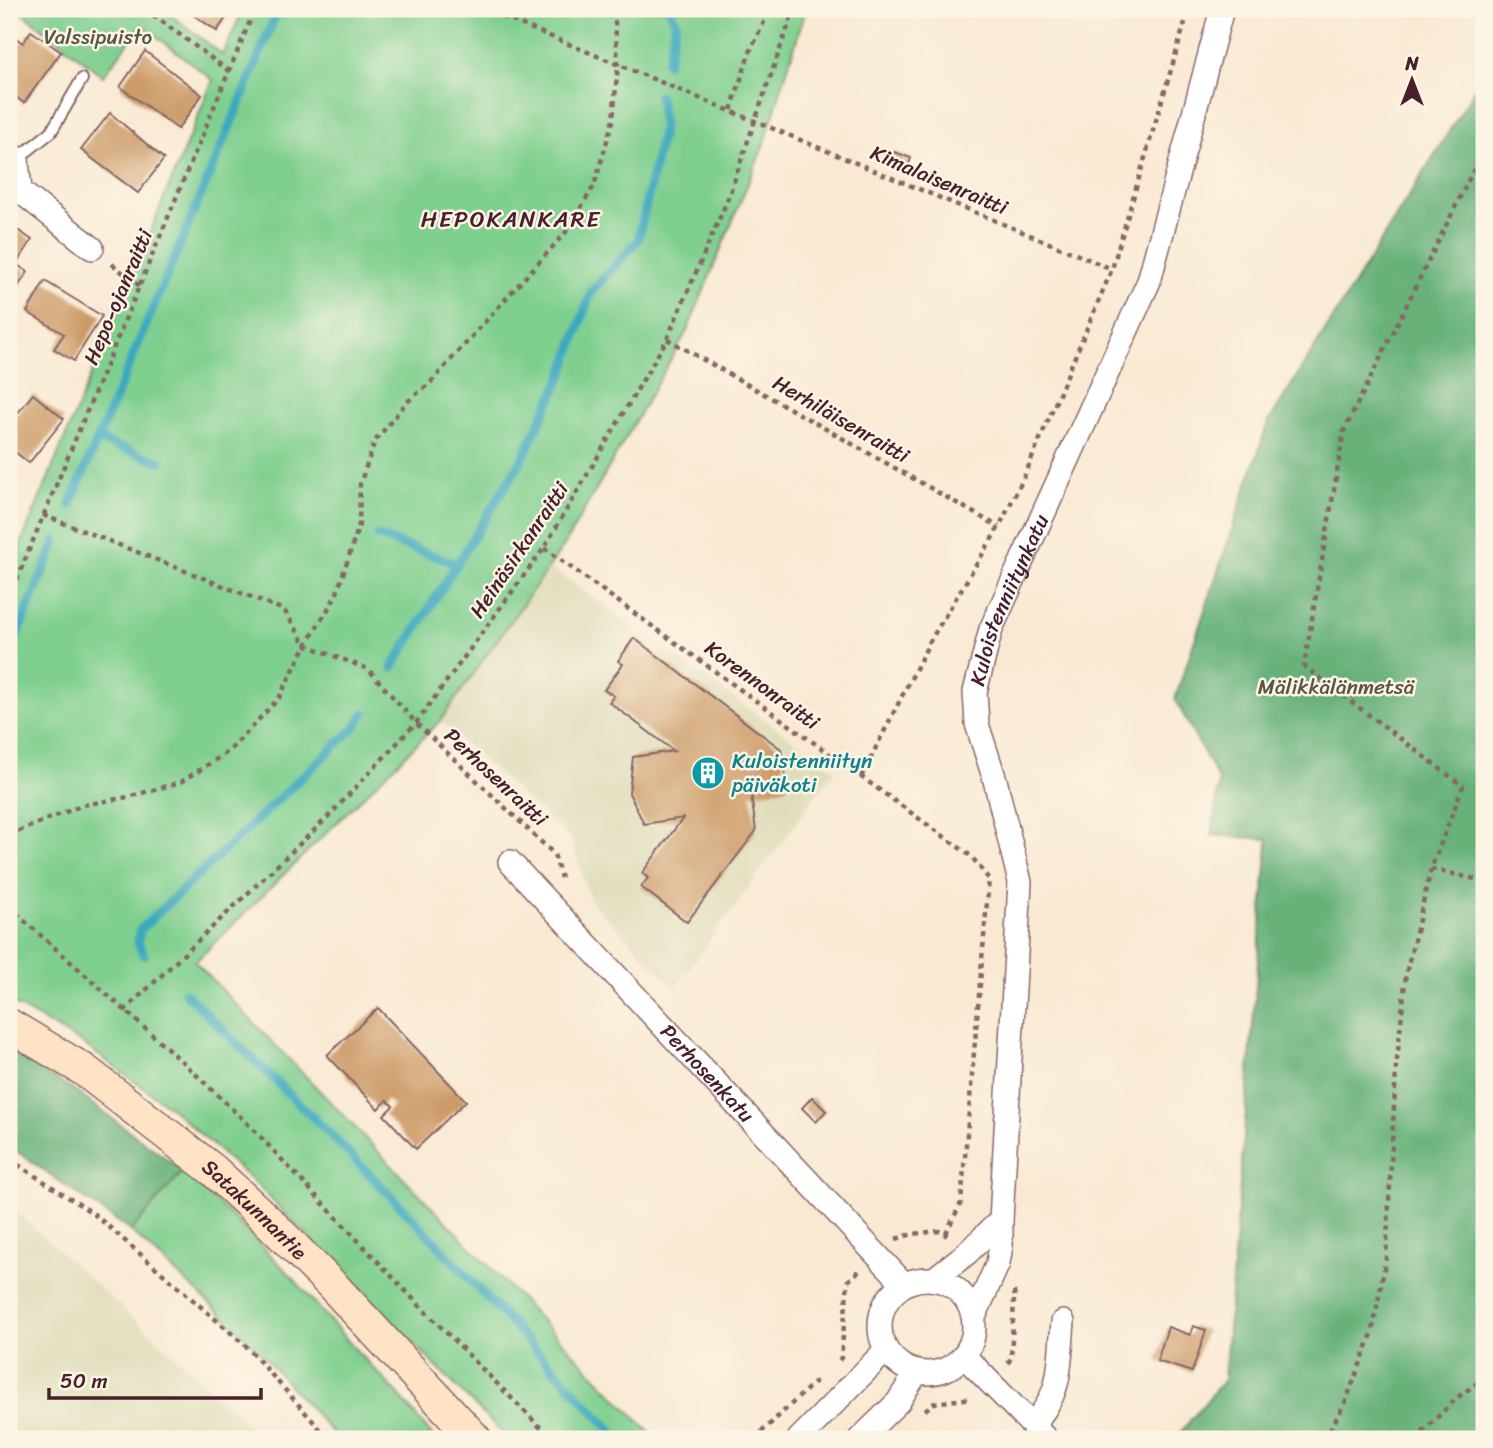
<svg xmlns="http://www.w3.org/2000/svg" width="1493" height="1448" font-family="Sriracha,sans-serif">
<style>
.built{fill:#dfddbb}
.green{fill:#7fcf8f;stroke:#64775d;stroke-width:2}
.forest{fill:#67b27a;stroke:#586852;stroke-width:2}
.lines{fill:none;stroke-linecap:round;stroke-linejoin:round}
.stream{stroke:#3ea9be;stroke-width:9}
.building{fill:#cc9a66}
.lane-casing{stroke:#876666;stroke-width:14}
.street-casing{stroke:#876666;stroke-width:26}
.secondary-casing{stroke:#876666;stroke-width:35}
.path{stroke:#876666;stroke-width:4.5;stroke-dasharray:5 5;stroke-linecap:butt}
.lane{stroke:#fff;stroke-width:10}
.street{stroke:#fff;stroke-width:23}
.secondary{stroke:#fee4c5;stroke-width:32}
.labels{text-anchor:middle;stroke-width:5;stroke-linejoin:round;paint-order:stroke}
.park-label{font-size:21px;fill:#5a5449;stroke:#fcf5e5}
.street-label{font-size:21px;fill:#4a1f2b;stroke:#fcf5e5}
.culture-label{font-size:21px;fill:#0d838f;stroke:#fcf5e5;text-anchor:start}
.neighbourhood-label{font-size:23px;letter-spacing:2px;fill:#4a1f2b;stroke:#fcf5e5}
</style>
<rect width="100%" height="100%" fill="#fcf5e5"/>
<filter id="ink" filterUnits="userSpaceOnUse"><feTurbulence type="fractalNoise" baseFrequency=".0143" numOctaves="2"/><feDisplacementMap in="SourceGraphic" scale="14" xChannelSelector="R" yChannelSelector="G"/><feConvolveMatrix kernelMatrix="1 2 1 2 8 2 1 2 1" color-interpolation-filters="sRGB"/></filter>
<filter id="wash" filterUnits="userSpaceOnUse"><feTurbulence type="fractalNoise" baseFrequency=".00686" numOctaves="4" result="noise"/><feDisplacementMap in="SourceGraphic" scale="28" xChannelSelector="R" yChannelSelector="G"/><feGaussianBlur stdDeviation="1.57" result="paint"/><feColorMatrix in="noise" values="0 0 0 0 0 0 0 0 0 0 0 0 0 0 0 0 0 1.4 0 .05"/><feComposite in="paint" operator="in"/></filter>
<g filter="url(#wash)">
<rect width="100%" height="100%" fill="#f9e9d3"/>
<g class="built">
<polygon points="550,567 835,770 675,988 590,900 571,839 440,721"/>
<polygon points="9,1206 172,1353 262,1439 9,1439"/>
</g>
<g class="green">
<polygon points="17,9 163,9 223,55 243,9 806,9 765,142 687,331 563,547 440,721 195,962 656,1439 508,1439 255,1183 170,1107 82,1043 9,1001 9,573 213,80 142,25 103,76"/>
<polygon points="183,1171 235,1219 292,1277 353,1347 397,1393 435,1439 338,1439 246,1337 131,1231"/>
</g>
<g class="forest">
<polygon points="1484,75 1484,1439 1175,1439 1224,1380 1268,839 1212,835 1219,781 1175,699 1268,423"/>
<polygon points="9,1049 79,1094 183,1171 131,1231 9,1146"/>
</g>
<g class="lines">
<g class="stream">
<polyline points="667,63 676,22 669,9"/>
<polyline points="97,439 160,462"/>
<polyline points="70,505 244,93 278,9"/>
<polyline points="378,536 457,564"/>
<polyline points="9,655 56,541"/>
<polyline points="392,668 521,461 563,374 591,292 638,240 663,128 659,96"/>
<polyline points="144,955 138,943 140,930 356,726 364,713"/>
<polyline points="185,993 331,1135 423,1229 619,1439"/>
</g>
</g>
<g id="blocks">
<g class="building">
<polygon points="185,9 232,9 217,31"/>
<polygon points="31,31 61,52 24,103 9,92 9,33 23,43"/>
<polygon points="145,51 202,95 178,129 120,87"/>
<polygon points="110,113 164,159 138,193 81,150"/>
<polygon points="894,152 911,158 907,169 890,163"/>
<polygon points="9,224 32,240 16,264 28,272 14,292 9,288"/>
<polygon points="45,281 102,316 74,361 54,349 64,334 27,312"/>
<polygon points="33,394 64,419 29,463 9,447 9,424"/>
<polygon points="634,638 781,749 787,788 751,794 756,831 687,922 641,887 648,878 642,873 683,818 644,824 629,793 633,757 674,751 609,702 614,696 604,690 623,664 618,661"/>
<polygon points="378,1008 466,1101 416,1149 384,1115 393,1106 387,1100 378,1109 327,1055"/>
<polygon points="812,1097 826,1111 816,1122 802,1108"/>
<polygon points="1193,1326 1206,1330 1192,1372 1157,1361 1168,1327 1190,1335"/>
</g>
</g>
</g>
<g filter="url(#ink)">
<use href="#blocks" fill-opacity="0" stroke="#876666" stroke-width="2"/>
<g class="lines">
<defs>
<polyline id="lane" points="17,159 51,132 82,79"/>
<g id="street">
<polyline points="9,153 17,159 20,191 92,248"/>
<path id="s1" d="M510,862L904,1284"/>
<circle cx="927" cy="1326" r="47"/>
<polyline points="934,1279 967,1253 1001,1220"/>
<path id="s2" d="M974,1317L998,1263L1001,1246V1220L1020,882L995,780L977,724L975,692L991,629L1149,281L1222,9"/>
<polyline points="964,1356 1046,1439"/>
<path d="M1032,1425C1063,1393 1059,1364 1063,1322"/>
<polyline points="799,1439 886,1350"/>
<polyline points="860,1439 898,1402 917,1372"/>
</g>
<g id="secondary">
<path id="s3" d="M9,1025L84,1070L213,1170L269,1222L334,1287L475,1439"/>
</g>
</defs>
<use href="#lane" class="lane-casing"/>
<use href="#street" class="street-casing"/>
<use href="#secondary" class="secondary-casing"/>
<g class="path">
<polyline points="145,9 230,72"/>
<polyline points="484,9 1112,269"/>
<polyline points="1160,9 1187,16"/>
<polyline points="731,110 749,54 766,18 767,9"/>
<polyline points="112,264 140,286"/>
<polyline points="667,339 999,527"/>
<polyline points="43,515 284,610 306,645 336,596 359,525 360,484 375,441 406,403 431,382 566,232 594,186 613,120 618,64 615,22 603,9"/>
<polyline points="544,548 971,856 989,879 961,1203 945,1235"/>
<polyline points="9,598 255,9"/>
<polyline points="861,777 930,641 999,527 1024,477 1112,269 1189,9"/>
<polyline points="9,835 83,805 128,797 181,782 229,751 279,698 306,645 368,669 416,723 554,854 561,878"/>
<polyline points="1431,869 1484,881"/>
<polyline points="9,907 185,1064 252,1128 418,1304 552,1439"/>
<polyline points="124,1011 326,819 416,723 544,548 667,339 727,201 794,9"/>
<polyline points="9,1159 94,1214 245,1345 329,1439"/>
<polyline points="896,1239 912,1234 940,1231 947,1236"/>
<polyline points="1014,1291 1015,1301"/>
<polyline points="839,1360 841,1358 848,1281 860,1270"/>
<polyline points="1008,1363 1011,1358 1014,1300"/>
<polyline points="925,1410 934,1403 972,1398"/>
<polyline points="754,1439 817,1380"/>
<polyline points="1325,1439 1345,1403 1372,1334 1386,1258 1396,1069 1406,974 1431,869 1463,786 1304,666 1344,431 1484,149"/>
<polyline points="1415,1439 1458,1397 1484,1378"/>
</g>
<use href="#lane" class="lane"/>
<use href="#street" class="street"/>
<use href="#secondary" class="secondary"/>
</g>
</g>
<defs>
<symbol id="building-disc" viewBox="-11 -11 22 22"><circle r="9.5" fill="#0f9aa8" stroke="#fcf5e5"/><path d="M-4-6H4V6H1V3H-1V6H-4ZM-2.5-4.3h1.7v1.8h-1.7ZM.8-4.3h1.7v1.8H.8ZM-2.5-1h1.7V.8h-1.7ZM.8-1h1.7V.8H.8Z" fill="#fff"/></symbol>
</defs>
<g fill-rule="evenodd">
<use href="#building-disc" x="689" y="754" width="38" height="38"/>
</g>
<g class="labels">
<g class="park-label">
<text x="98" y="44">Valssipuisto</text>
<text x="1336" y="694">Mälikkälänmetsä</text>
</g>
<g class="street-label">
<text transform="translate(939 180) rotate(23)" y="7">Kimalaisenraitti</text>
<text transform="translate(118 297) rotate(-67)" y="7">Hepo-ojanraitti</text>
<text transform="translate(841 419) rotate(30)" y="7">Herhiläisenraitti</text>
<text transform="translate(519 550) rotate(-56)" y="7">Heinäsirkanraitti</text>
<text dy="7" stroke="none"><textPath href="#s2" startOffset="735">Kuloistenniitynkatu</textPath></text>
<text transform="translate(762 685) rotate(36)" y="7">Korennonraitti</text>
<text transform="translate(496 777) rotate(43)" y="7">Perhosenraitti</text>
<text dy="7" stroke="none"><textPath href="#s1" startOffset="289">Perhosenkatu</textPath></text>
<text dy="7" stroke="none"><textPath href="#s3" startOffset="308">Satakunnantie</textPath></text>
</g>
<g class="culture-label">
<text x="732" y="768">Kuloistenniityn<tspan x="732" dy="24">päiväkoti</tspan></text>
</g>
<g class="neighbourhood-label">
<text x="511" y="227">HEPOKANKARE</text>
</g>
</g>
<rect width="1493" height="1448" fill="none" stroke="#fcf5e5" stroke-width="35"/>
<g transform="translate(1412 80)" stroke="#fcf5e5" stroke-width="5" paint-order="stroke">
<path d="M0-5L12 26L0 18L-12 26Z" fill="#4a1f2b"/>
<text y="-10" font-size="19" font-weight="bold" text-anchor="middle" fill="#4a1f2b">N</text>
</g>
<path d="M49 1388v10h212v-10" fill="none" stroke="#4a1f2b" stroke-width="3.5"/>
<text x="60" y="1388" font-size="21" fill="#4a1f2b" stroke="#fcf5e5" stroke-width="5" paint-order="stroke">50 m</text>
</svg>
